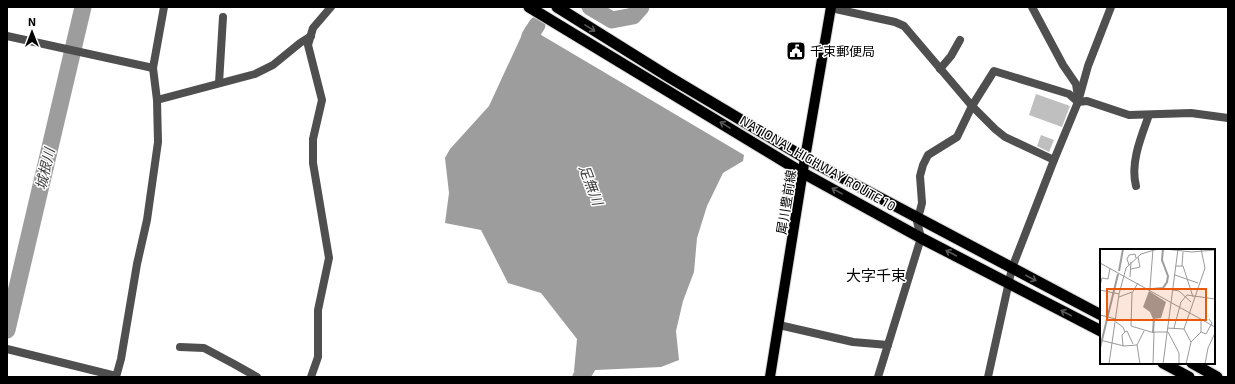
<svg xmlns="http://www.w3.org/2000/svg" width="1235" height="384" font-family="'Exo 2','Noto Sans JP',sans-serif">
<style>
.water{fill:#9d9d9d}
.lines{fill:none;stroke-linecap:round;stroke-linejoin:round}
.river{stroke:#9d9d9d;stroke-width:17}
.building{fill:#bfbfbf}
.primary-casing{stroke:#dbdbdb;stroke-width:12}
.trunk-casing{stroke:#dbdbdb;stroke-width:13}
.minor{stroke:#4f4f4f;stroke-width:8}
.primary{stroke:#000;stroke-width:10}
.trunk{stroke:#000;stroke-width:11}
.oneway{stroke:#595959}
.labels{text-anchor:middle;stroke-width:3;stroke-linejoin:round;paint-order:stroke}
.poi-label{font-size:13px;fill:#000;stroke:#fff;text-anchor:start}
.street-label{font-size:13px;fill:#000;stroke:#fff}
.water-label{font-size:14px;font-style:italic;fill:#3e3e3e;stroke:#fff}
.quarter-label{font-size:15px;fill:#000;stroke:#fff}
.inset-river{fill:none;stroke:#9d9d9d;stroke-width:2}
.inset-road{fill:none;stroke:#999;stroke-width:1}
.view{fill:#e8590c;fill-opacity:0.15;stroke:#e8590c;stroke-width:2}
.inset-edge{fill:none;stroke:#000;stroke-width:2}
</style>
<rect width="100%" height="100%" fill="#fff"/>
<polygon class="water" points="526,26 744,155 743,161 723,173 707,206 697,238 694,272 683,301 676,331 679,360 661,367 574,371 577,339 541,293 508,283 481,230 445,223 449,193 445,158 450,149 489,106"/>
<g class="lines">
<g class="river">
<polyline points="590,7 612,20 633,16 641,7"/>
<polyline points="537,52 530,36 537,25"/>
<polyline points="7,330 83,7"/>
<polyline points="581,377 592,359 594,351"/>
</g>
</g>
<g class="building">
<polygon points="1036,94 1070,106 1062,127 1029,115"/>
<polygon points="1041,135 1054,140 1049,152 1037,146"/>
</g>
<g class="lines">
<defs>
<polyline id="primary" points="770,377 805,158 831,7"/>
<g id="trunk">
<polyline points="529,7 803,173 921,238 1101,331"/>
<polyline points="557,7 669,77 805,158 1101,315"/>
<polyline points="1163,363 1189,377"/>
<polyline points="1192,363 1217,377"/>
</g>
</defs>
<use href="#primary" class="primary-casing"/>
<use href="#trunk" class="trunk-casing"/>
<g class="minor">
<polyline points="1032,7 1063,65 1076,84 1078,97"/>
<polyline points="831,8 895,22 904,26 972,106 995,129 1005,137 1054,160"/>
<polyline points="7,36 153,68"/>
<polyline points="940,69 951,56 960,40"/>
<polyline points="219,83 223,17"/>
<polyline points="157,100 255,74 273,65 300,43 311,36"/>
<path d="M1136,186C1130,163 1141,137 1149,115"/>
<polyline points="779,325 853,342 888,345"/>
<polyline points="180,347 204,348 234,364 257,377"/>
<polyline points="7,349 116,376"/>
<polyline points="116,377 121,359 137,264 147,220 158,142 157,100 153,68 164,7"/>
<polyline points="311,377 318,357 318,310 329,258 313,163 313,139 322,100 308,45 313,28 331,7"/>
<polyline points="878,377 921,238 916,217 920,211 922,203 920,176 923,165 928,155 957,137 972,106 994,71 1069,94 1078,102 1087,101 1129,115 1191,113 1228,118"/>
<polyline points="988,377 1012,268 1054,160 1078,102 1088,66 1111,7"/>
</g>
<use href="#primary" class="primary"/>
<use href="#trunk" class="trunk"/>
</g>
<defs><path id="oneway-shaft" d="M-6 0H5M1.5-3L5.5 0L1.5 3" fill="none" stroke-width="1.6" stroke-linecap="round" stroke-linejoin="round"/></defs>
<g class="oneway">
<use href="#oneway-shaft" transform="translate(590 28) rotate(32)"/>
<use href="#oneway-shaft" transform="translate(725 125) rotate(-149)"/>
<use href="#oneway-shaft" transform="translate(837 191) rotate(-151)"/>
<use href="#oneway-shaft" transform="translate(951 253) rotate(-152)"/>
<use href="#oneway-shaft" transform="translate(1031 278) rotate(28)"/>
<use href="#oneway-shaft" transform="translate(1066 313) rotate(-153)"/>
</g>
<defs>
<symbol id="civic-square" viewBox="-11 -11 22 22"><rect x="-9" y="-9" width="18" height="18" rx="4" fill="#000" stroke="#fff"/><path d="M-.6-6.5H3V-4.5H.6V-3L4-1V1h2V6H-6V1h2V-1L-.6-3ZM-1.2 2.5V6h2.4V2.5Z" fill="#fff"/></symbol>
</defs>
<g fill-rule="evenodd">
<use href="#civic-square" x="785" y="40" width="22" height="22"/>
</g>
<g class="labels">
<g class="poi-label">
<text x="810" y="56">千束郵便局</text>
</g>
<g class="street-label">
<text transform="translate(818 163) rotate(30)" y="5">NATIONAL HIGHWAY ROUTE 10</text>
<text transform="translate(786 202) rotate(-81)" y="5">犀川豊前線</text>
</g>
<g class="water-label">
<text transform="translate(45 169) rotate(-77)" y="5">城根川</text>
<text transform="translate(591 185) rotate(69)" y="5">足無川</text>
</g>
<g class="quarter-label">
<text x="876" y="281">大字千束</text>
</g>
</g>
<g transform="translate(1100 249)">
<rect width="115" height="115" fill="#fff"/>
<path d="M49,42L66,53L61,69L53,70L50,63L43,58Z" fill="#9d9d9d"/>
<path class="inset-river" d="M19,22L23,0M52,40L63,39L67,33L68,27L62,11L63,0M53,84L54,68M0,99L18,25"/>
<path class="inset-road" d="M65,0L92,3L115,1M0,14L115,78M29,16L27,10L29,6L35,5L36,9M76,17H83L93,48M82,17L83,3M31,20L40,18L38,8M75,26L98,34M30,28L31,13M38,34L32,44L31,77L51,83H68L79,104V115M0,37L2,29L8,30L10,19M50,39L53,0M0,41L19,45M73,41L79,42L91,53M19,48L32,43M0,66L16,70M16,73L23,78L25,83L27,82L33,95M67,79L84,80M74,79L81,53L87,46L115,50M101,83L106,85L112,74L109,70M0,91L24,97L37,96M91,93L84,80L105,19L101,0M23,97L22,86L25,83M9,115L19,45L26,19L41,5L58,0M40,115L37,96L44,82M53,115L54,83M63,115L78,0M86,115L91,93L101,83V70M105,115L108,99L115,84"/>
<path class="view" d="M7,40H106V71H7Z"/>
<rect width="115" height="115" class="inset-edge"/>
</g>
<rect width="1235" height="384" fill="none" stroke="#000000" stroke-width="16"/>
<g transform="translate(32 32)" stroke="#ffffff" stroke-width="3" paint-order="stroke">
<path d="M0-3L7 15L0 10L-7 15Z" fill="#000000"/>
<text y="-6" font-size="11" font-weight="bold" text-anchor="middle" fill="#000000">N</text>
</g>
</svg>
